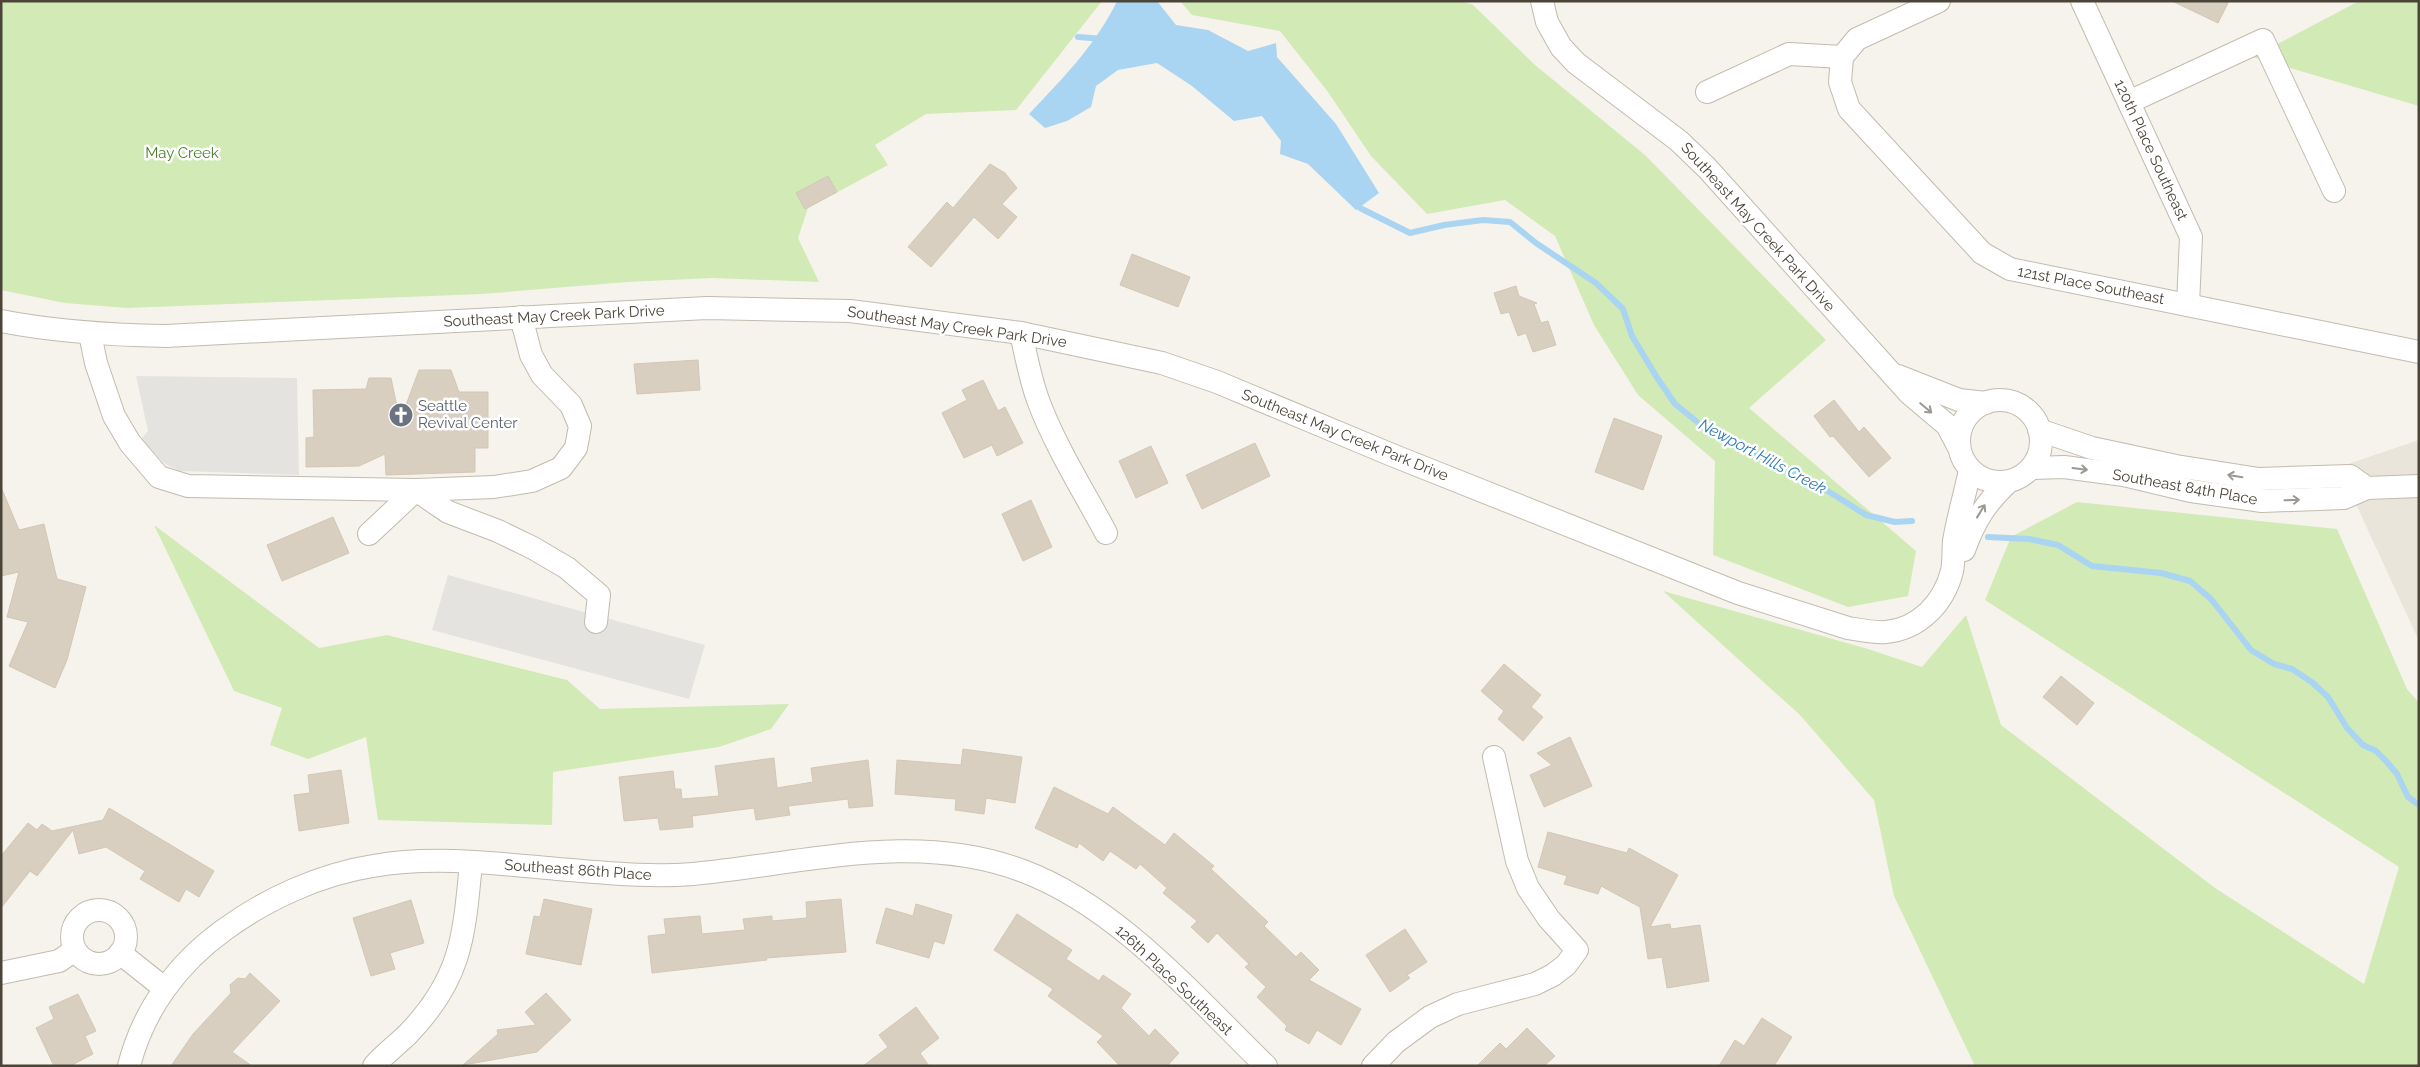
<svg xmlns="http://www.w3.org/2000/svg" width="2420" height="1067" font-family="Raleway,sans-serif">
<style>
.residential{fill:#eae5da}
.green{fill:#d2eab5}
.parking{fill:#e5e3e0}
.water{fill:#a9d4f2}
.lines{fill:none;stroke-linecap:round;stroke-linejoin:round}
.stream{stroke:#a9d4f2;stroke-width:6}
.building{fill:#d8cfc1;stroke:#d3c7b4}
.minor-casing{stroke:#c2bbae;stroke-width:24}
.minor{stroke:#fff;stroke-width:22}
.oneway{stroke:#9c9892}
.labels{text-anchor:middle;stroke-width:5;stroke-linejoin:round;paint-order:stroke}
.street-label{font-size:15px;fill:#4b4439;stroke:#fff}
.park-label{font-size:15px;fill:#4a7f2a;stroke:#fff}
.worship-label{font-size:15px;fill:#5b616d;stroke:#fff;text-anchor:start}
.water-label{font-size:16px;font-style:italic;fill:#2e7ab2;stroke:#fff}
</style>
<rect width="100%" height="100%" fill="#f6f3ec"/>
<polygon class="residential" points="2419,440 2419,641 2339,467"/>
<g class="green">
<polygon points="1,1 1102,1 1016,110 926,114 875,145 888,165 808,208 798,238 819,282 712,278 627,282 482,294 127,308 65,303 1,290"/>
<polygon points="1180,1 1460,1 1473,5 1535,65 1645,155 1826,340 1749,408 1916,551 1908,596 1848,607 1713,555 1715,461 1638,395 1594,325 1555,236 1505,200 1427,214 1371,156 1328,92 1280,31 1192,15"/>
<polygon points="2359,1 2419,1 2419,106 2253,57"/>
<polygon points="2077,502 2337,529 2407,689 2419,703 2419,1066 1975,1066 1894,896 1874,800 1800,715 1663,591 1868,649 1922,667 1966,615 2001,725 2215,888 2364,984 2399,867 1985,600 2011,537"/>
<polygon points="154,525 319,648 387,635 567,680 600,709 789,704 771,729 719,747 553,772 552,825 378,820 366,737 308,759 270,745 282,708 234,691"/>
</g>
<g class="parking">
<polygon points="136,376 297,378 299,475 180,471 165,464 141,439 148,431"/>
<polygon points="448,575 705,645 689,699 432,630"/>
</g>
<path class="water" d="M1117,1H1157L1176,25L1208,30L1248,51L1276,43L1277,57L1336,124L1379,193L1356,210L1308,164L1280,154L1281,141L1262,116L1234,121L1192,86L1157,63L1118,70L1096,86L1091,107L1067,121L1045,128L1029,114C1062,79 1096,45 1117,1Z"/>
<g class="lines">
<g class="stream">
<polyline points="1078,37 1104,39"/>
<polyline points="1354,202 1360,208 1410,233 1444,225 1483,220 1510,222 1536,243 1596,283 1623,309 1632,336 1656,376 1675,404 1701,425 1823,488 1866,515 1895,522 1912,521"/>
<polyline points="1988,537 2029,539 2058,545 2092,566 2161,573 2190,581 2211,599 2251,650 2274,664 2292,669 2313,683 2328,697 2347,728 2363,745 2376,751 2387,762 2397,774 2408,797 2419,805"/>
</g>
</g>
<g class="building">
<polygon points="2172,1 2229,1 2218,23"/>
<polygon points="990,164 1005,173 1017,188 1002,204 1017,217 998,239 974,217 931,267 908,247 947,202 953,208"/>
<polygon points="828,176 837,192 805,209 796,193"/>
<polygon points="1132,254 1190,277 1178,307 1120,285"/>
<polygon points="1516,286 1519,296 1537,303 1534,304 1541,323 1548,321 1556,345 1533,352 1526,333 1518,336 1509,312 1501,314 1494,293"/>
<polygon points="698,360 700,390 637,394 634,364"/>
<polygon points="419,370 451,370 459,392 488,392 488,448 475,448 475,472 386,475 385,454 359,466 306,467 306,438 314,437 313,390 366,389 369,378 391,378 400,421"/>
<polygon points="983,380 998,411 1005,407 1023,443 997,456 992,445 964,458 942,413 967,400 962,390"/>
<polygon points="1834,400 1859,432 1864,427 1891,458 1869,477 1833,436 1830,437 1814,416"/>
<polygon points="1614,418 1662,436 1643,490 1595,472"/>
<polygon points="1255,443 1270,476 1202,509 1186,475"/>
<polygon points="1151,446 1168,483 1136,498 1119,461"/>
<polygon points="1,487 19,530 44,524 57,579 86,587 67,660 55,688 9,666 28,622 7,617 19,572 1,576"/>
<polygon points="1031,500 1052,547 1023,561 1002,514"/>
<polygon points="333,517 349,553 282,581 267,545"/>
<polygon points="1504,664 1541,695 1531,707 1543,717 1523,741 1498,719 1504,711 1481,691"/>
<polygon points="2061,676 2094,703 2077,725 2043,697"/>
<polygon points="1570,737 1592,786 1544,807 1530,775 1552,765 1537,753"/>
<polygon points="963,749 1022,757 1015,803 986,798 984,814 955,810 956,799 895,794 897,760 961,765"/>
<polygon points="774,758 777,788 813,782 811,768 868,760 873,806 849,808 848,799 788,806 790,815 756,820 754,808 692,816 693,827 660,830 658,818 624,821 619,777 673,771 675,789 681,789 682,799 719,796 715,766"/>
<polygon points="341,770 349,823 299,831 294,795 310,793 308,775"/>
<polygon points="1054,787 1108,814 1113,807 1165,845 1174,833 1214,866 1211,869 1268,922 1264,926 1296,957 1301,952 1319,970 1309,980 1361,1009 1341,1045 1317,1030 1309,1044 1285,1030 1287,1026 1257,997 1266,987 1245,967 1249,964 1217,933 1208,943 1191,927 1197,921 1163,893 1167,888 1140,864 1136,869 1110,851 1103,861 1079,843 1077,848 1035,828"/>
<polygon points="109,808 214,871 199,897 186,889 179,902 140,879 145,871 106,847 79,854 73,830 37,876 30,871 1,908 1,856 28,823 37,830 42,824 52,831 103,820"/>
<polygon points="1548,832 1627,853 1629,848 1678,875 1650,927 1670,924 1671,929 1700,925 1709,981 1667,988 1662,957 1648,959 1640,907 1601,886 1598,894 1564,884 1567,876 1538,867"/>
<polygon points="544,899 592,909 581,965 526,954 534,916 540,917"/>
<polygon points="841,899 846,952 766,958 767,960 652,973 648,936 666,934 664,919 700,916 702,934 745,930 743,919 772,916 772,921 807,918 806,902"/>
<polygon points="411,900 424,943 390,953 395,969 371,976 353,918"/>
<polygon points="916,904 952,915 944,944 934,941 929,958 876,943 886,908 913,916"/>
<polygon points="1017,914 1072,950 1066,959 1099,981 1103,975 1131,994 1121,1008 1149,1036 1155,1029 1179,1053 1167,1066 1120,1066 1097,1042 1103,1036 1048,996 1053,989 994,950"/>
<polygon points="1405,929 1427,962 1407,975 1410,978 1390,992 1366,955"/>
<polygon points="250,973 280,1001 232,1052 252,1066 171,1066 193,1034 231,993 230,985 238,978 245,979"/>
<polygon points="546,993 571,1020 537,1052 463,1065 498,1034 497,1030 536,1025 525,1012"/>
<polygon points="78,994 96,1031 85,1036 93,1054 70,1066 54,1066 36,1028 54,1019 49,1007"/>
<polygon points="916,1007 939,1038 920,1053 929,1066 863,1066 888,1047 879,1035"/>
<polygon points="1762,1018 1792,1037 1774,1066 1719,1066 1735,1040 1744,1046"/>
<polygon points="1527,1028 1555,1056 1544,1066 1477,1066 1500,1043 1506,1049"/>
</g>
<g class="lines">
<defs>
<g id="minor">
<polyline points="1542,1 1547,22 1561,47 1576,63 1679,141 1707,168 1909,393 1947,425 1958,446"/>
<polyline points="2082,1 2191,237 2188,305"/>
<polyline points="1842,57 1840,82 1849,109 1982,253 2010,269 2419,352"/>
<polyline points="1842,57 1857,39 1939,1"/>
<polyline points="1707,92 1789,54 1842,57"/>
<polyline points="2129,102 2263,40 2334,191"/>
<path d="M1,321C56,332 110,335 166,336L707,308L850,311L1021,333L1162,363L1217,382L1392,455L1738,593L1848,628C1860,630 1874,633 1886,632C1919,629 1944,603 1952,571C1954,562 1953,551 1954,541C1958,517 1965,494 1970,470"/>
<path d="M1021,333C1026,356 1030,378 1038,400C1055,446 1083,490 1106,533"/>
<polyline points="90,334 96,363 114,416 130,443 159,477 188,486 416,490 448,512 498,531 533,548 567,568 599,595 596,622"/>
<polyline points="1898,376 1959,400 1986,403"/>
<circle cx="2000" cy="441" r="41"/>
<polyline points="2039,430 2092,448 2176,466 2259,479 2350,476 2367,488"/>
<polyline points="2031,468 2064,467 2124,475 2191,491 2262,501 2344,498 2367,488 2419,486"/>
<polyline points="369,534 416,490 494,487 532,481 561,468 576,448 580,426 571,405 542,375 531,355 521,317"/>
<path d="M1964,550C1975,520 1985,504 2008,482"/>
<circle cx="99" cy="937" r="27"/>
<polyline points="120,953 164,988"/>
<polyline points="1,973 59,961 75,950"/>
<path d="M129,1066C143,1010 178,963 224,930C266,899 321,874 373,866C441,854 514,866 582,871C619,874 656,877 693,874C803,864 915,830 1023,871C1117,906 1195,997 1266,1066"/>
<path d="M374,1066C384,1054 397,1045 408,1034C462,978 464,936 471,863"/>
<polyline points="1373,1066 1396,1042 1430,1017 1458,1004 1535,984 1553,975 1566,965 1577,950 1549,919 1528,888 1517,861 1494,757"/>
</g>
</defs>
<use href="#minor" class="minor-casing"/>
<use href="#minor" class="minor"/>
</g>
<defs><path id="oneway-shaft" d="M-6 0H5M1.5-3L5.5 0L1.5 3" fill="none" stroke-width="1.6" stroke-linecap="round" stroke-linejoin="round" transform="scale(1.25)"/></defs>
<g class="oneway">
<use href="#oneway-shaft" transform="translate(1926 408) rotate(40)"/>
<use href="#oneway-shaft" transform="translate(2080 469) rotate(7)"/>
<use href="#oneway-shaft" transform="translate(2235 476) rotate(-171)"/>
<use href="#oneway-shaft" transform="translate(2292 500) rotate(-2)"/>
<use href="#oneway-shaft" transform="translate(1981 511) rotate(-58)"/>
</g>
<defs>
<symbol id="church-disc" viewBox="-11 -11 22 22"><circle r="9.5" fill="#6b7280" stroke="#fff"/><path d="M-1.2-6h2.4v3.5h3.3v2.4h-3.3V6h-2.4V-.1h-3.3v-2.4h3.3Z" fill="#fff"/></symbol>
</defs>
<g fill-rule="evenodd">
<use href="#church-disc" x="387" y="401" width="28" height="28"/>
</g>
<g class="labels">
<g class="street-label">
<text transform="translate(2151 150) rotate(65)" y="5">120th Place Southeast</text>
<text transform="translate(1758 227) rotate(48)" y="5">Southeast May Creek Park Drive</text>
<text transform="translate(2091 285) rotate(11)" y="5">121st Place Southeast</text>
<text transform="translate(554 316) rotate(-3)" y="5">Southeast May Creek Park Drive</text>
<text transform="translate(957 327) rotate(8)" y="5">Southeast May Creek Park Drive</text>
<text transform="translate(1345 435) rotate(22)" y="5">Southeast May Creek Park Drive</text>
<text transform="translate(2185 487) rotate(10)" y="5">Southeast 84th Place</text>
<text transform="translate(578 870) rotate(4)" y="5">Southeast 86th Place</text>
<text transform="translate(1174 980) rotate(43)" y="5">126th Place Southeast</text>
</g>
<g class="park-label">
<text x="182" y="158">May Creek</text>
</g>
<g class="worship-label">
<text x="418" y="411">Seattle<tspan x="418" dy="17">Revival Center</tspan></text>
</g>
<g class="water-label">
<text transform="translate(1763 456) rotate(28)" y="6">Newport Hills Creek</text>
</g>
</g>
<rect width="2420" height="1067" fill="none" stroke="#4b4439" stroke-width="5"/>
</svg>
